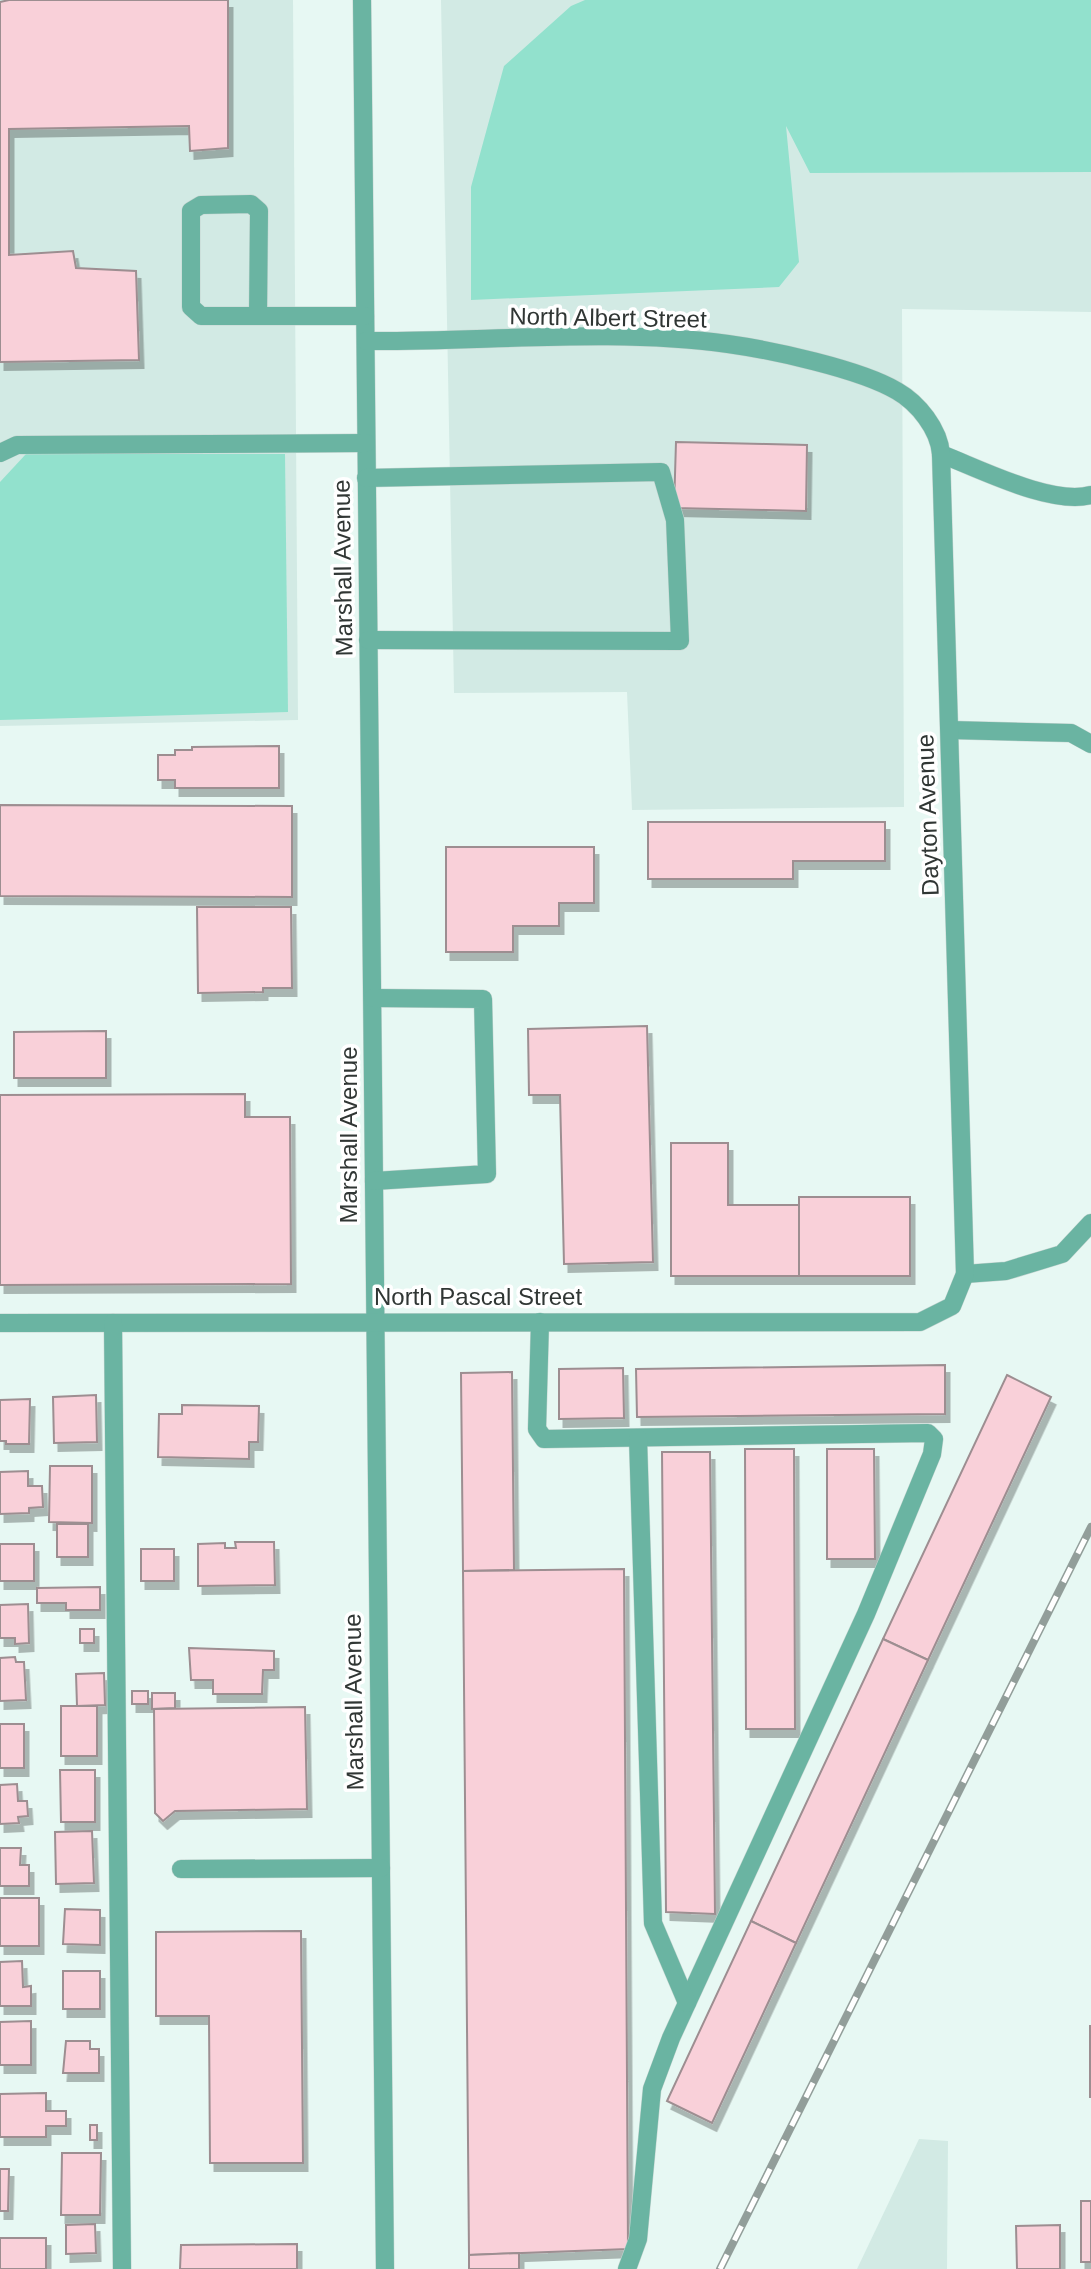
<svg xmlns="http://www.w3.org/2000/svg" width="1091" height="2269" font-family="Arial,sans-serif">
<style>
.built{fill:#d2eae4}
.green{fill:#92e1cd}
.building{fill:#f9d0d9;stroke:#9d8e91;stroke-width:2;filter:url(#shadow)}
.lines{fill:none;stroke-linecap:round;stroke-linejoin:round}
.minor-casing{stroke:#c6d5d1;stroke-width:19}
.minor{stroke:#6ab4a2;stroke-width:18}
.rail-casing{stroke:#929e9a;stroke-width:8}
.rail{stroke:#fff;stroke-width:5;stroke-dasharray:16;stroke-linecap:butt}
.labels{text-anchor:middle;stroke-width:7;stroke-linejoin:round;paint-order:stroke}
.street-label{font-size:24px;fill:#303634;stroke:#fff}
</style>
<defs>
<filter id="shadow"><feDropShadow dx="4.5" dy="8" stdDeviation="0" flood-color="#0004"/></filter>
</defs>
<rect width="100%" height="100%" fill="#e7f8f3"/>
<g class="built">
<polygon points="0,0 293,0 298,720 0,726"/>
<polygon points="441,0 1091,0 1091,312 902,309 904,807 632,810 627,692 454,693"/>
<polygon points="919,2139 948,2141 947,2269 857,2269"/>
</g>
<g class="green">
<polygon points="585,0 1091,0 1091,172 810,173 786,126 799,262 779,287 471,300 471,187 504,66 571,6"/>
<polygon points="26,454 285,454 288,712 0,720 0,482"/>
</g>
<g class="building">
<polygon points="9,0 228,0 228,148 190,151 189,126 9,129 9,255 73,251 76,268 136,271 139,360 0,362 0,2"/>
<polygon points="676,442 807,445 806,511 674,508"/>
<polygon points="279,746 279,788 175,788 175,780 158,780 158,755 175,755 175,750 192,750 192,747"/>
<polygon points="0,805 292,806 292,897 0,896"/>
<polygon points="648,822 885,822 885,861 793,861 793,879 648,879"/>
<polygon points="446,847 594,847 594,903 559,903 559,926 513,926 513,952 446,952"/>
<polygon points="197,907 291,907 292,988 263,988 263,992 198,993"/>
<polygon points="647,1026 653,1262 564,1264 560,1095 529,1095 528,1029"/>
<polygon points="106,1031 106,1078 14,1078 14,1032"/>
<polygon points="245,1094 245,1117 290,1117 291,1284 0,1285 0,1095"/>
<polygon points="671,1143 728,1143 728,1205 799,1205 799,1276 671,1276"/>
<rect x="799" y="1197" width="111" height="79"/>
<polygon points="945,1365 945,1414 637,1417 636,1369"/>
<polygon points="623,1368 624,1418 559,1419 559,1369"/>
<polygon points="512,1372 514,1570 463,1571 461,1373"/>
<polygon points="1007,1375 1051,1397 928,1660 883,1639"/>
<polygon points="96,1395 97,1442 54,1443 53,1397"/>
<polygon points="30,1399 29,1444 6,1444 6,1441 0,1441 0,1400"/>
<polygon points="182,1405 259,1406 258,1442 249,1442 249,1459 158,1457 159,1414 182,1414"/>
<polygon points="745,1449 794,1449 795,1729 746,1729"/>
<polygon points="827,1449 874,1449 875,1559 827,1559"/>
<polygon points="662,1452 710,1452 715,1914 666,1912"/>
<polygon points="50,1466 92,1466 92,1523 49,1522"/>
<polygon points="28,1471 28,1486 42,1486 43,1507 29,1508 29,1513 0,1514 0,1472"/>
<rect x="57" y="1524" width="31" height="33"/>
<polygon points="235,1542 274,1542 275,1585 198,1586 198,1544 225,1543 225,1548 236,1548"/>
<rect x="0" y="1544" width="34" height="37"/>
<rect x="141" y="1549" width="33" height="32"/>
<polygon points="624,1569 628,2249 469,2255 463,1571"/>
<polygon points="100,1587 100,1610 66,1610 66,1603 37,1603 37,1588"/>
<polygon points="28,1604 29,1643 15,1644 15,1638 0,1638 0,1605"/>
<rect x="80" y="1629" width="14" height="14"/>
<polygon points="883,1639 928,1660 796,1943 751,1921"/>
<polygon points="189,1648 274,1651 274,1670 263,1670 262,1694 213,1694 213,1680 191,1680"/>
<polygon points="15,1657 16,1662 24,1662 26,1700 0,1701 0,1658"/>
<polygon points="104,1673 105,1705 77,1706 76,1674"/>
<rect x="132" y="1691" width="16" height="13"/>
<polygon points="152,1693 175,1693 175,1708 152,1709"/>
<rect x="61" y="1706" width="36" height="50"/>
<polygon points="305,1707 307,1809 175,1811 163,1821 155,1813 154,1709"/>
<rect x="0" y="1724" width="24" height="44"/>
<polygon points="60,1770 95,1770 95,1822 61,1822"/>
<polygon points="17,1784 18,1801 27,1801 28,1816 18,1817 19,1823 0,1824 0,1785"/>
<polygon points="92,1831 94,1883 56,1884 55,1832"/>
<polygon points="0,1848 21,1848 20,1865 29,1865 29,1886 0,1886"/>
<rect x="0" y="1898" width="39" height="48"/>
<polygon points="65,1909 100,1910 100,1945 63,1944"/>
<polygon points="751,1921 796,1943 712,2123 667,2101"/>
<polygon points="301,1931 303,2163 210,2163 209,2016 156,2016 156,1932"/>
<polygon points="22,1961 23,1987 31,1986 31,2006 0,2006 0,1962"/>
<rect x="63" y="1971" width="37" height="38"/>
<polygon points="31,2021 31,2065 0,2065 0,2022"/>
<rect x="1090" y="2026" width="1" height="71"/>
<polygon points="66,2041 90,2041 90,2049 99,2049 99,2073 63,2073"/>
<polygon points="46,2093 46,2111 66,2111 66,2126 46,2126 46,2137 0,2137 0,2094"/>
<rect x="90" y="2125" width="7" height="15"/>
<polygon points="62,2153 101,2153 100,2215 61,2215"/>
<polygon points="0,2169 9,2169 8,2211 0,2211"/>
<rect x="1081" y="2201" width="10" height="61"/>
<polygon points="95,2224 96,2253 66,2254 66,2225"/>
<polygon points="1060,2225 1060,2269 1017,2269 1016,2226"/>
<rect x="0" y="2238" width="46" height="31"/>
<polygon points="297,2244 297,2269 180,2269 181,2245"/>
<polygon points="519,2253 519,2269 469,2269 469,2255"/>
</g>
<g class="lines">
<defs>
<g id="minor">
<polyline points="362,0 385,2269"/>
<polyline points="258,316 259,211 251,204 201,205 191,211 191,307 201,316 365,316"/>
<polyline points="0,453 17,445 366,443"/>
<path d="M941,454C980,469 1052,506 1091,495"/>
<polyline points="366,478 661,472 675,520 680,641 368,640"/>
<polyline points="950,730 1071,733 1091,744"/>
<polyline points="373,998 483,999 487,1174 374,1181"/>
<polyline points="965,1274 1006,1271 1062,1254 1091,1223"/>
<polyline points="540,1322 537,1429 544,1439 928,1433 934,1439 932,1454 866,1614 671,2038 652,2089 638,2239 627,2269"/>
<path d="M0,1323L920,1322L952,1306L965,1274L941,454C939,429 918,403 897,391C860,369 771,350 728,344C611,328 484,342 366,341"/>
<polyline points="113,1323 122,2269"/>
<polyline points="638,1438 653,1923 687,2003"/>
<polyline points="181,1869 381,1868"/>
</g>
</defs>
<use href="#minor" class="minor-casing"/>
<use href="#minor" class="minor"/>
<defs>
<polyline id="rail" points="720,2269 1091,1527"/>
</defs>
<use href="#rail" class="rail-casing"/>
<use href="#rail" class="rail"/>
</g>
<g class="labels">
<g class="street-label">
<text transform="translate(608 318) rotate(1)" y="8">North Albert Street</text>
<text transform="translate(343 568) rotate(-91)" y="8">Marshall Avenue</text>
<text transform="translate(928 815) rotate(-92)" y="8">Dayton Avenue</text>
<text transform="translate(349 1135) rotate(-90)" y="8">Marshall Avenue</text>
<text x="478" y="1305">North Pascal Street</text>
<text transform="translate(354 1702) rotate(-91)" y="8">Marshall Avenue</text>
</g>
</g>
</svg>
